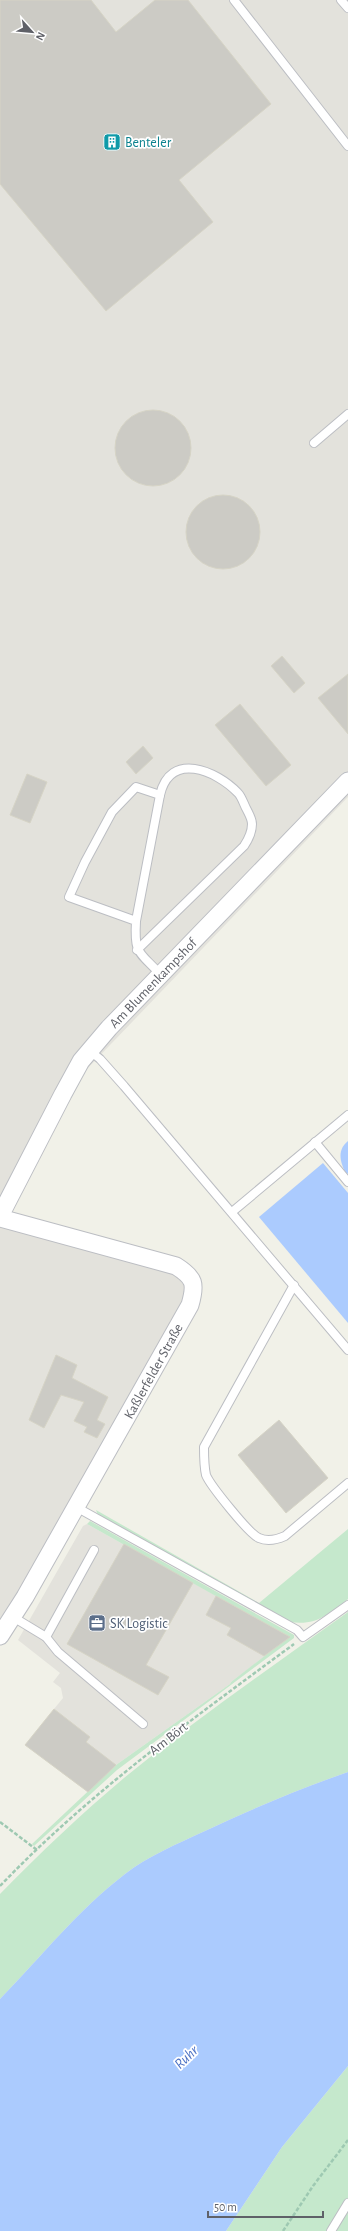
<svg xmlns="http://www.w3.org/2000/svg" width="348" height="2231" font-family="'Alegreya Sans',sans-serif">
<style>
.industrial{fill:#e3e2dc}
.green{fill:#c5e8cc}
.water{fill:#abcbfe}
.building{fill:#cccbc5;stroke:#d6d4c6}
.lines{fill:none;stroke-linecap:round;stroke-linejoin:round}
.lane-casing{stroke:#bcbec3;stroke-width:10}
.street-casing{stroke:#bcbec3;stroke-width:19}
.path{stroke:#9ec9b2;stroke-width:2.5;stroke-dasharray:4 2;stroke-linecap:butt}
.lane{stroke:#fff;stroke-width:8}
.street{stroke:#fff;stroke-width:17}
.labels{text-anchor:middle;stroke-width:3.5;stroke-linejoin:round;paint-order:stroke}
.culture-label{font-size:14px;fill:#0d838f;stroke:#fff;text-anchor:start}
.street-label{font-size:14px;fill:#5f6168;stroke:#fff}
.service-label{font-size:14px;fill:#4e5e75;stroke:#fff;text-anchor:start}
.water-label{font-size:15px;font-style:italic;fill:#4b70c4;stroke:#fff}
</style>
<rect width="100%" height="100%" fill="#f1f1e8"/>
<g class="industrial">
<polygon points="0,0 348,0 348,797 63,1094 0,1216"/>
<polygon points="0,1218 176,1266 194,1290 0,1636"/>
<polygon points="87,1524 290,1637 231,1682 230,1684 116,1765 88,1792 62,1773 89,1737 54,1709 63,1698 61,1688 53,1682 60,1673 18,1640 83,1526"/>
</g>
<g class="green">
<path d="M96,1510L259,1603L348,1529V1599C328,1614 317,1626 290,1622L98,1515Z"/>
<polygon points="90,1521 294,1635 294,1638 117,1770 34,1846 32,1844 116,1765 230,1684 231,1682 289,1637 87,1524"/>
<path d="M348,1612V1772C299,1789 252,1809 205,1831C177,1844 148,1856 125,1874C78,1910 41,1957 0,1999V1894C40,1853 81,1814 124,1778C196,1719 273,1666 348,1612Z"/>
<polygon points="348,2066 348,2231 226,2231 282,2147"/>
</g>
<g class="water">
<path d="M348,1141V1174L345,1172C340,1161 337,1150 348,1141Z"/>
<polygon points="323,1163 348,1193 348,1323 259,1217"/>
<path d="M348,1772V2066L282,2147L226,2231H0V1999C41,1957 78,1910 125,1874C148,1856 177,1844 205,1831C252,1809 299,1789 348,1772Z"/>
</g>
<g class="building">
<polygon points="0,0 91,0 116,32 155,0 188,0 271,104 179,180 213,222 106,311 0,184"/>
<circle cx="153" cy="448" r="38"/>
<circle cx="223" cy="532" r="37"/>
<polygon points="282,656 305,683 294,693 271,666"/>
<polygon points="348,674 348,734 318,698"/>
<polygon points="240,704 291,765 266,786 215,725"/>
<polygon points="143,746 153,758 136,774 126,762"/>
<polygon points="27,774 47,782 30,823 10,815"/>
<polygon points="56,1355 77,1365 72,1378 108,1397 97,1420 105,1424 97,1438 84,1432 87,1427 74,1421 84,1402 61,1395 44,1428 29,1420"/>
<polygon points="279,1420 328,1478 286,1513 238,1455"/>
<polygon points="124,1544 193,1583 146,1665 169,1677 158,1695 67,1644"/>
<polygon points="216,1596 290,1637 264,1656 227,1635 231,1628 206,1615"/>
<polygon points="54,1709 90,1737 86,1742 116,1765 88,1792 25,1745"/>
</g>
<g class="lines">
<defs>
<g id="lane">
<polyline points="234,0 348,146"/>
<polyline points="341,0 348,8"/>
<polyline points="314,443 348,414"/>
<path d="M136,921L160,795L136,787L112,812L85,862L69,897L136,921C134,955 139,951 160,974"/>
<path d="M137,950L244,846C248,840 252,832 252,824C252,819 249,814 247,810C244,805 242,797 238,793C216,770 170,751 160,795"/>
<polyline points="90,1051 100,1059 124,1086 348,1350"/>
<polyline points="315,1142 348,1182"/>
<polyline points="232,1212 348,1115"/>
<path d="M294,1285L204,1447C204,1457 204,1466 206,1475C210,1485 249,1534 259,1538C268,1542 276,1540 285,1536L348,1483"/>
<polyline points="76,1507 297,1630 303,1637 348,1605"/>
<polyline points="13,1617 46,1637 58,1652 143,1724"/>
<polyline points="46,1637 94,1550"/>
<polyline points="331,2231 348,2203"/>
</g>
<g id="street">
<path id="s1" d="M0,1216L63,1094L81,1061L109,1028L348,781"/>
<path d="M0,1218L176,1266C195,1278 196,1284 190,1305L25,1597L0,1636"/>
</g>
</defs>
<use href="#lane" class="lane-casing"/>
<use href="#street" class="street-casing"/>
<g class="path">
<polyline points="0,1822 37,1850"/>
<path d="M0,1886C88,1794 191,1720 294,1644"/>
<polyline points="283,2231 313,2186 348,2140"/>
</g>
<use href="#lane" class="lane"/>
<use href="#street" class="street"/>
</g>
<defs>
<symbol id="building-square" viewBox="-11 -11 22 22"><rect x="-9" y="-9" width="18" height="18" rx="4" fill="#0f9aa8" stroke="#fff"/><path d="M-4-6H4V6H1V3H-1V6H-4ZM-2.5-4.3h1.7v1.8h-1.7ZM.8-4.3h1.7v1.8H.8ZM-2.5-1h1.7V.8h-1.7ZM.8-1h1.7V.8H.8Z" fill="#fff"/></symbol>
<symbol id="office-square" viewBox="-11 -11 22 22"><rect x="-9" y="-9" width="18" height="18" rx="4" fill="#5c6f8a" stroke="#fff"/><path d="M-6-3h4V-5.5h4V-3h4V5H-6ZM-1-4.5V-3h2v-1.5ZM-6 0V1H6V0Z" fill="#fff"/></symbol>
</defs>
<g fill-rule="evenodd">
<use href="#building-square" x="102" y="132" width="20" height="20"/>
<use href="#office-square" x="87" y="1613" width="20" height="20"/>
</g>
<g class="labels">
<g class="culture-label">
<text x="125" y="147">Benteler</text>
</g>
<g class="street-label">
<text dy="5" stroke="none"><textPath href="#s1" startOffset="281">Am Blumenkampshof</textPath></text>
<text transform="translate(153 1371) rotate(-61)" y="5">Kaßlerfelder Straße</text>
<text transform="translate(168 1738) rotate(-38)" y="5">Am Bört</text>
</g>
<g class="service-label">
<text x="110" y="1628">SK Logistic</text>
</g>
<g class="water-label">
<text transform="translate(186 2057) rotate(-44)" y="5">Ruhr</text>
</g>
</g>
<g transform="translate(32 32) rotate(117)" stroke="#ffffff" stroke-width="3" paint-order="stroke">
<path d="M0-3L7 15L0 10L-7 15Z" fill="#5f6168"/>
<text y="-6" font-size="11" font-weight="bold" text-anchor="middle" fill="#5f6168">N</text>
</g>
<path d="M208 2211v6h115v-6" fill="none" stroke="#5f6168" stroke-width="2"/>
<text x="214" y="2211" font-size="12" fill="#5f6168" stroke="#ffffff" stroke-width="3" paint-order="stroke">50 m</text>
</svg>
